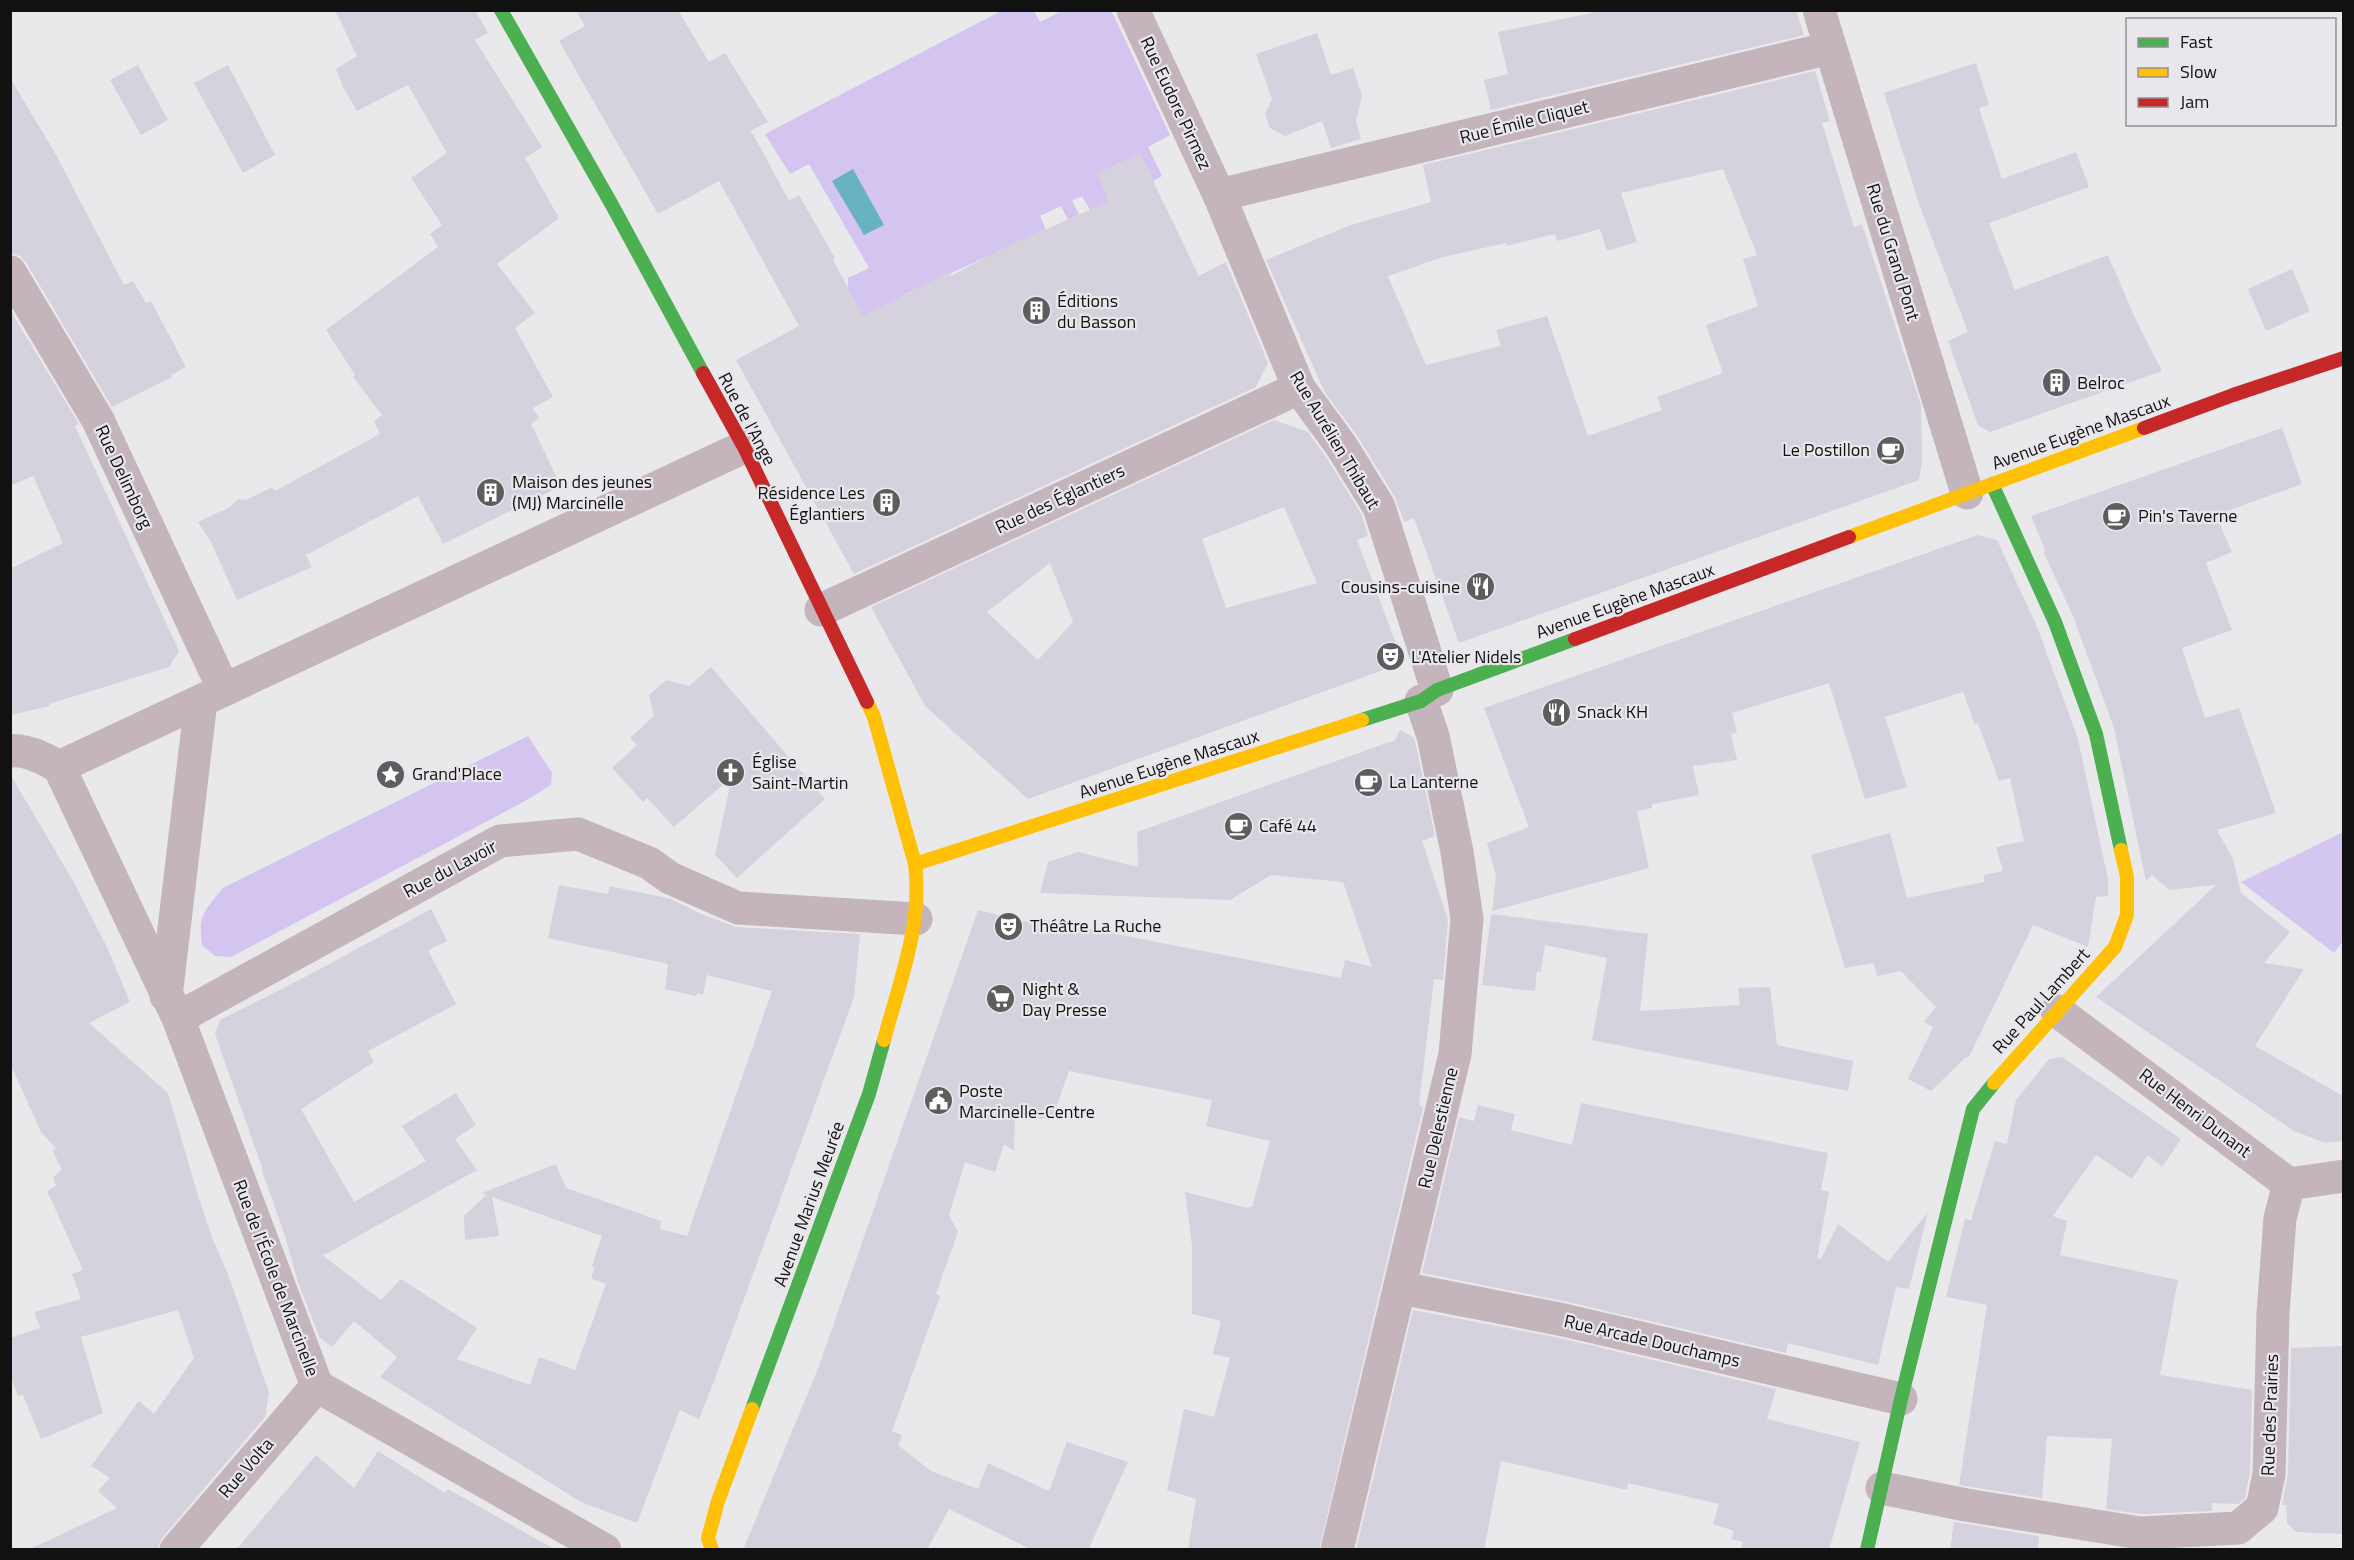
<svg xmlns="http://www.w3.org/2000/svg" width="2354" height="1560" font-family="'Titillium Web',sans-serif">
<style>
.green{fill:#d3c5ef}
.forest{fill:#d4c7ef}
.water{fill:#67b3c4}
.building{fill:#d5d2de;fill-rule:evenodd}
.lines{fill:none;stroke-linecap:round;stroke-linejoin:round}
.street{stroke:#c3b5bb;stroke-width:33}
.fast{stroke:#4caf50;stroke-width:14}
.slow{stroke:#ffc107;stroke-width:14}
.jam{stroke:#c62828;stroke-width:14}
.labels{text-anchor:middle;stroke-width:4.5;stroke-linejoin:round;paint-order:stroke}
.street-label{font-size:18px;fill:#111112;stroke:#e9e7ec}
.poi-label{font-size:18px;fill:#111112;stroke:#e9e7ec;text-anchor:start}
</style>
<rect width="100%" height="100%" fill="#e9e8eb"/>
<g class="green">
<polygon points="1111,10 1170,135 1148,147 1162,176 1153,181 1140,154 1097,174 1110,201 1090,210 1082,196 1072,201 1079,214 1068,220 1061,206 1040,216 1046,230 905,294 910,304 867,326 848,290 848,278 869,268 809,164 790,174 765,134 1001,11 1034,11 1040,22 1062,11"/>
<path d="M528,736L552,773L551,785L527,800L231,957L215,956L202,945C198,915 204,911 223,888Z"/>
</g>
<polygon class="forest" points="2343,832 2343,941 2334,953 2241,882"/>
<polygon class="water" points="853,169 884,225 864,235 832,181"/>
<g class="building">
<polygon points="335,10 475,10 488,33 475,40 542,147 525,158 559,218 497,264 535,313 515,328 553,397 533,408 539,418 531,424 561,486 443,544 418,496 306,555 312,567 237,600 211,542 198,522 230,507 238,499 246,500 273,487 275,491 380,434 374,421 382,415 353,377 355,375 326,330 438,247 430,234 442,225 411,178 447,153 408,85 357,111 344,89 336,69 357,56"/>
<polygon points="576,10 678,10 709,62 725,53 768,122 750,131 753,134 789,201 799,195 835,258 833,260 863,316 950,272 951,276 1005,247 1110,201 1097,174 1140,154 1199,276 1226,262 1268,363 1256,387 854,574 736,360 799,326 719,181 658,214 559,41 585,26"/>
<polygon points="1606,10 1796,10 1804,35 1491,110 1484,80 1508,74 1498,32"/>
<polygon points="1317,33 1331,75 1353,68 1362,96 1356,121 1361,139 1331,148 1322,121 1285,136 1270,128 1265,114 1272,99 1256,54"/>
<polygon points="1976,63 1989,105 1979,108 2002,179 2076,152 2089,187 1989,223 2015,290 2108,255 2136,320 2162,371 1990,432 1978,425 1948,341 1968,332 1920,207 1884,93"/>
<polygon points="138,65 168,120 141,135 110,80"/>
<polygon points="228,65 275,155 243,173 194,83"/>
<path d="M1815,71L1830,121L1822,123L1854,227L1862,224L1921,405L1922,462L1919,480L1459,643L1414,518L1404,522L1395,497L1358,437L1324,391L1266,260L1351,225L1431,202L1423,165ZM1723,169L1757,255L1743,259L1758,306L1706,325L1723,373L1657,397L1662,410L1588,436L1547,316L1496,330L1501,346L1426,365L1388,276L1443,257L1506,243V246L1555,234L1557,241L1600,229L1607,251L1637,242L1621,193Z"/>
<polygon points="10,78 55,153 124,285 133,281 146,303 151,301 186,367 171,375 172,377 112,407 26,262 20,256 10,253"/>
<polygon points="2292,269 2310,311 2266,331 2248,289"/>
<polygon points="10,310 79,424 75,426 179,651 169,667 49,704 50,706 10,715 10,569 63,543 33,476 10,486"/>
<path d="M1274,420L1308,432L1326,457L1362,515L1368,536L1357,540L1400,654L1394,666L1028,799L925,706L871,607ZM1284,507L1317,583L1226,608L1202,539ZM1050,563L1073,622L1038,660L987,612Z"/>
<polygon points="2282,428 2302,484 2216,515 2232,552 2206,563 2232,630 2182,648 2205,718 2239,708 2276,813 2217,830 2233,859 2241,893 2290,932 2264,963 2304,969 2255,1046 2343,1096 2343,1141 2325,1143 2294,1131 2096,997 2216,885 2169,890 2152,875 2146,881 2114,728 2073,616 2043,551 2046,552 2031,516"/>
<polygon points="1978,535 1997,540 2038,629 2078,739 2108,879 2108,896 2096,897 2088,947 2033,925 1969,1057 1966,1057 1931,1091 1908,1079 1933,1027 1924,1022 1936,1007 1901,971 1877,976 1874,963 1845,968 1811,855 1890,833 1907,898 1984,882 1984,875 2003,871 1996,847 2024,841 2010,778 1999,781 1978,723 1975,725 1963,692 1885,717 1907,787 1865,799 1829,683 1732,713 1737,732 1731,734 1737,760 1693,766 1699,795 1652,804 1652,808 1637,811 1649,868 1492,911 1496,876 1487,843 1529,827 1484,708"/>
<polygon points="711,667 825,799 737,878 715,855 732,777 674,827 647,798 643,802 612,768 637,745 630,738 654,716 649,695 666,680 689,686"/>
<polygon points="1400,730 1413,737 1415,741 1435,836 1422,841 1448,920 1443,980 1434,979 1419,1105 1423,1107 1319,1550 1188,1550 1196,1499 1167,1490 1184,1409 1214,1417 1230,1358 1213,1354 1221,1321 1192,1314 1192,1246 1185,1192 1247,1208 1252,1207 1270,1141 1206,1126 1212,1100 1069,1071 1052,1119 1015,1118 1014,1151 1004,1144 995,1172 965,1162 949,1215 958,1232 936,1294 940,1296 892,1431 902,1435 898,1445 931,1471 978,1489 988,1463 1049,1491 1067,1442 1128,1462 1088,1550 1032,1550 949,1509 927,1550 743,1550 819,1366 978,910 1033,923 1034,918 1341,978 1345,960 1372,967 1343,882 1271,875 1230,900 1040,893 1048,862 1078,852 1138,867 1137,832 1395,740"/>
<polygon points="10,774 72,879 107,947 130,1002 89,1023 168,1093 199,1199 213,1240 228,1274 269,1393 265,1417 162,1538 157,1550 28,1550 117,1508 98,1491 110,1478 91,1466 139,1401 154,1414 194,1358 178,1310 81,1337 103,1413 41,1439 23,1395 18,1396 10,1374 10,1338 40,1328 34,1312 81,1299 72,1274 83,1270 47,1191 56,1186 53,1177 62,1170 53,1151 56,1148 41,1132 10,1063"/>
<polygon points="559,885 608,894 610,886 671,899 699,913 736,927 860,934 854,997 713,1384 699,1419 680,1410 637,1523 581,1502 380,1377 397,1357 354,1321 332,1347 319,1337 298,1282 285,1236 261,1168 263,1170 215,1034 220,1020 305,977 431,909 447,941 428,950 456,1004 368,1051 374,1062 301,1109 354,1202 426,1161 402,1126 456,1093 476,1125 455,1139 477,1170 326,1254 321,1254 381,1300 401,1279 477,1328 457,1359 530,1385 539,1357 575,1370 606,1284 591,1278 595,1268 592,1266 602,1236 492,1197 499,1236 465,1240 464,1216 486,1195 482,1193 556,1164 566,1188 661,1221 660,1229 687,1236 772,991 707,975 703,995 697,993 696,996 665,989 668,964 548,938"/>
<polygon points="1491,914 1648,934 1640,1011 1740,1005 1738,988 1770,987 1777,1045 1853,1061 1848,1091 1592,1040 1607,958 1545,945 1541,972 1537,971 1535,991 1482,985"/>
<polygon points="2062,1057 2181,1139 2162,1167 2148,1155 2132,1179 2096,1155 2053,1216 2067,1221 2060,1255 2178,1280 2160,1375 2252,1390 2250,1472 2245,1498 2238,1504 2212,1503 2212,1511 2141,1514 2106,1509 2112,1439 2047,1436 2042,1498 1959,1485 1987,1305 1946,1297 1965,1219 1971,1220 1995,1141 2007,1144 2016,1100 2049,1059"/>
<polygon points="1581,1103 1828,1153 1821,1190 1829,1192 1817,1258 1821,1259 1838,1224 1888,1262 1928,1212 1909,1289 1896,1287 1878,1365 1788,1343 1786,1353 1568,1302 1422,1273 1459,1117 1474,1121 1478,1105 1515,1114 1511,1130 1572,1145"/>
<polygon points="1413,1310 1560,1338 1776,1389 1767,1419 1860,1442 1829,1550 1741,1550 1743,1542 1731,1539 1734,1531 1713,1524 1719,1504 1628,1483 1627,1490 1501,1461 1484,1550 1356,1550"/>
<polygon points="2343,1346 2343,1534 2296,1532 2287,1523 2286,1505 2282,1505 2288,1474 2291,1348"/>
<polygon points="378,1451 445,1493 448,1489 556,1550 236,1550 316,1455 354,1488"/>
<polygon points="1954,1522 2039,1536 2038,1550 1950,1550"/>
</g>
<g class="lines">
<g class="street">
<polyline points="1133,10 1219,195 1299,388 1342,447 1379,507 1437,690"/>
<polyline points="1819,10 1967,493"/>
<polyline points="1219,195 1830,48"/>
<polyline points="10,272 98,420 224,690"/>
<polyline points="821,610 1299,388"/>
<path d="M10,751C27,749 45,759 59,767"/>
<polyline points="59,767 178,1018 317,1386 605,1550"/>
<polyline points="59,767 744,447"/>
<polyline points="166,996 201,701"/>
<polyline points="2057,1011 2289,1184 2344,1176"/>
<polyline points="178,1018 500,841 578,834 649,863 670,878 738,908 916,919"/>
<polyline points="1401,1288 1564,1320 1901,1399"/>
<polyline points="1882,1488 1966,1505 2140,1533 2238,1528 2262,1508 2269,1474 2273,1313 2280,1218 2289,1184"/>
<polyline points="176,1550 317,1386"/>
<polyline points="1337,1550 1455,1054 1467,919 1457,852 1433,736 1421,701"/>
</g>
<g class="fast">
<polyline points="501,10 612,205 703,373"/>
<polyline points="1992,484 2055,622 2096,734 2121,850"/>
<polyline points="1362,720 1421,701 1437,690 1575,639"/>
<polyline points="752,1409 869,1094 884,1040"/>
<polyline points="1867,1550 1901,1399 1973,1109 1994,1083"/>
</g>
<g class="slow">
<polyline points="1849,537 2144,428"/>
<path d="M867,702L874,717L915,864C923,924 899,983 884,1040"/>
<polyline points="915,864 1362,720"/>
<polyline points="1994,1083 2115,947 2127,915 2127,877 2121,850"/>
<polyline points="712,1550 708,1538 718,1501 752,1409"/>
</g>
<g class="jam">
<polyline points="703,373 744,447 867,702"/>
<polyline points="2144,428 2233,395 2344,358"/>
<polyline points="1575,639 1849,537"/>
</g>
</g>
<defs>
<symbol id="building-disc" viewBox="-11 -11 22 22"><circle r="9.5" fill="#5d5c5e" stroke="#e9e7ec"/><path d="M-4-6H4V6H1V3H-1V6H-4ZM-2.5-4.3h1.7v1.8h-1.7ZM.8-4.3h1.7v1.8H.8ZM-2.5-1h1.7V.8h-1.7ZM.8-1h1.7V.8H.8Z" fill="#fff"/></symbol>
<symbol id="cafe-disc" viewBox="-11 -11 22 22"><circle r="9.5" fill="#5d5c5e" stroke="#e9e7ec"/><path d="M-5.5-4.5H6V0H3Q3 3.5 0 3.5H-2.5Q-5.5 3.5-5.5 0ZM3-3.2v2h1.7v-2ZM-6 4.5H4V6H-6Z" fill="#fff"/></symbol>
<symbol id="restaurant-disc" viewBox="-11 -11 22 22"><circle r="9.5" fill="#5d5c5e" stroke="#e9e7ec"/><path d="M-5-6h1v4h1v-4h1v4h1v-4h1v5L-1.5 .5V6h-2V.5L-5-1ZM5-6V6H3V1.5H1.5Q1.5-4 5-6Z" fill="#fff"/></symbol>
<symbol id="theatre-disc" viewBox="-11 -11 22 22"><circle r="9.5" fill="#5d5c5e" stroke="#e9e7ec"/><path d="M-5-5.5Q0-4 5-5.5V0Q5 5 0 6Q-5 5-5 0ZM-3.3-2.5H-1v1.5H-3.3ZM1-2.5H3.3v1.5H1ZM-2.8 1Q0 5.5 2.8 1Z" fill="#fff"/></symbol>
<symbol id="church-disc" viewBox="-11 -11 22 22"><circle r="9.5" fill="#5d5c5e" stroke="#e9e7ec"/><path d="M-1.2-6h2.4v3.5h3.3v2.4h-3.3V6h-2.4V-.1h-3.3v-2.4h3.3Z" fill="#fff"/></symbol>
<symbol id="sight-disc" viewBox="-11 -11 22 22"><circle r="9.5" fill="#5d5c5e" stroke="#e9e7ec"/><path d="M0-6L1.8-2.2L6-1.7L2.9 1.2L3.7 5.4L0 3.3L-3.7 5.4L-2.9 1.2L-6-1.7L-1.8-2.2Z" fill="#fff"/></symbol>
<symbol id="supermarket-disc" viewBox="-11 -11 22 22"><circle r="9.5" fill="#5d5c5e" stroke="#e9e7ec"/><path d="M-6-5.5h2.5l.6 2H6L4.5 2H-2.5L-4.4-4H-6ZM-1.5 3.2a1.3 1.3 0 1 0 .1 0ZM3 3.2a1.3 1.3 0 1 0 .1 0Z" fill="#fff"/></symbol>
<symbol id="civic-disc" viewBox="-11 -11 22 22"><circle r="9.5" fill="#5d5c5e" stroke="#e9e7ec"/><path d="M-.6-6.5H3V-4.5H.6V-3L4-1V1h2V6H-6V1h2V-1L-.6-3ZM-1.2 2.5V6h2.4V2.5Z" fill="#fff"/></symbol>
</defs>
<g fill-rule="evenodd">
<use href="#building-disc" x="1020" y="294" width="33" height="33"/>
<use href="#building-disc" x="2040" y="366" width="33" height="33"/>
<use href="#cafe-disc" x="1874" y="434" width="33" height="33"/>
<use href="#building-disc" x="474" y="476" width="33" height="33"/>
<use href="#building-disc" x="870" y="486" width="33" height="33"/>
<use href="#cafe-disc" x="2100" y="500" width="33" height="33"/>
<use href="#restaurant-disc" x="1464" y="570" width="33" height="33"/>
<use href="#theatre-disc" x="1374" y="640" width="33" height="33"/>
<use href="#restaurant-disc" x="1540" y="696" width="33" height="33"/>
<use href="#church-disc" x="714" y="756" width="33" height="33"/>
<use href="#sight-disc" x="374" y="758" width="33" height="33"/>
<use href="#cafe-disc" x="1352" y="766" width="33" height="33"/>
<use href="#cafe-disc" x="1222" y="810" width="33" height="33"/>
<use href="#theatre-disc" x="992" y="910" width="33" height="33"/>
<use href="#supermarket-disc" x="984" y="982" width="33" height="33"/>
<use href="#civic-disc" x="922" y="1084" width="33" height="33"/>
</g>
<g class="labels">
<g class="street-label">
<text transform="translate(1176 103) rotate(65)" y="6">Rue Eudore Pirmez</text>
<text transform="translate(1524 122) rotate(-14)" y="6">Rue Émile Cliquet</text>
<text transform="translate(1893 252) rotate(73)" y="6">Rue du Grand Pont</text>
<text transform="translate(747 419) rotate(62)" y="6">Rue de l'Ange</text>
<text transform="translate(2081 432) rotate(-20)" y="6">Avenue Eugène Mascaux</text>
<text transform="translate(1335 440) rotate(59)" y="6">Rue Aurélien Thibaut</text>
<text transform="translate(124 477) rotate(65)" y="6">Rue Delimborg</text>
<text transform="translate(1060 499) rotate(-25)" y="6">Rue des Églantiers</text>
<text transform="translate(1625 601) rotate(-20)" y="6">Avenue Eugène Mascaux</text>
<text transform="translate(1169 764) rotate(-18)" y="6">Avenue Eugène Mascaux</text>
<text transform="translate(450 869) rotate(-28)" y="6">Rue du Lavoir</text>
<text transform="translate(2041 1001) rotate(-48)" y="6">Rue Paul Lambert</text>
<text transform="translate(2195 1113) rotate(37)" y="6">Rue Henri Dunant</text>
<text transform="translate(1438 1128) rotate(-77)" y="6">Rue Delestienne</text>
<text transform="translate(809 1204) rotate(-70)" y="6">Avenue Marius Meurée</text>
<text transform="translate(276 1278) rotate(69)" y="6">Rue de l'École de Marcinelle</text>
<text transform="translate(1652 1341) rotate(13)" y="6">Rue Arcade Douchamps</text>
<text transform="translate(2270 1415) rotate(-88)" y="6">Rue des Prairies</text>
<text transform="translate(246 1468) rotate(-49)" y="6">Rue Volta</text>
</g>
<g class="poi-label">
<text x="1057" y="307">Éditions<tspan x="1057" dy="21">du Basson</tspan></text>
<text x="2077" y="389">Belroc</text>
<text x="1870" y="456" text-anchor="end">Le Postillon</text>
<text x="512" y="488">Maison des jeunes<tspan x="512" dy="21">(MJ) Marcinelle</tspan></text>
<text x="865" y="499" text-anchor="end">Résidence Les<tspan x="865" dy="21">Églantiers</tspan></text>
<text x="2138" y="522">Pin's Taverne</text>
<text x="1460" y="593" text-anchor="end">Cousins-cuisine</text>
<text x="1411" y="663">L'Atelier Nidels</text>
<text x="1577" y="718">Snack KH</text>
<text x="752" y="768">Église<tspan x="752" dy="21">Saint-Martin</tspan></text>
<text x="412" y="780">Grand'Place</text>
<text x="1389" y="788">La Lanterne</text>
<text x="1259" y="832">Café 44</text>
<text x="1030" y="932">Théâtre La Ruche</text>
<text x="1022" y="995">Night &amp;<tspan x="1022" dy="21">Day Presse</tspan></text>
<text x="959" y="1097">Poste<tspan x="959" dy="21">Marcinelle-Centre</tspan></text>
</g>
</g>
<rect width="2354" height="1560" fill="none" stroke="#111112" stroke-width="24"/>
<rect x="2126" y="18" width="210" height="108" fill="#e9e7ec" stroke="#939195" stroke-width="1.5"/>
<rect x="2138" y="38" width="30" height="9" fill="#4caf50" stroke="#939195" stroke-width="1.5"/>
<text x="2180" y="48" font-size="18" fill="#111112">Fast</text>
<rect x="2138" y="68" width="30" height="9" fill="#ffc107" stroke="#939195" stroke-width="1.5"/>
<text x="2180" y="78" font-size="18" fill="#111112">Slow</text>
<rect x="2138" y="98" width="30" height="9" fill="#c62828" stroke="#939195" stroke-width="1.5"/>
<text x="2180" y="108" font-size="18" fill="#111112">Jam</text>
</svg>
